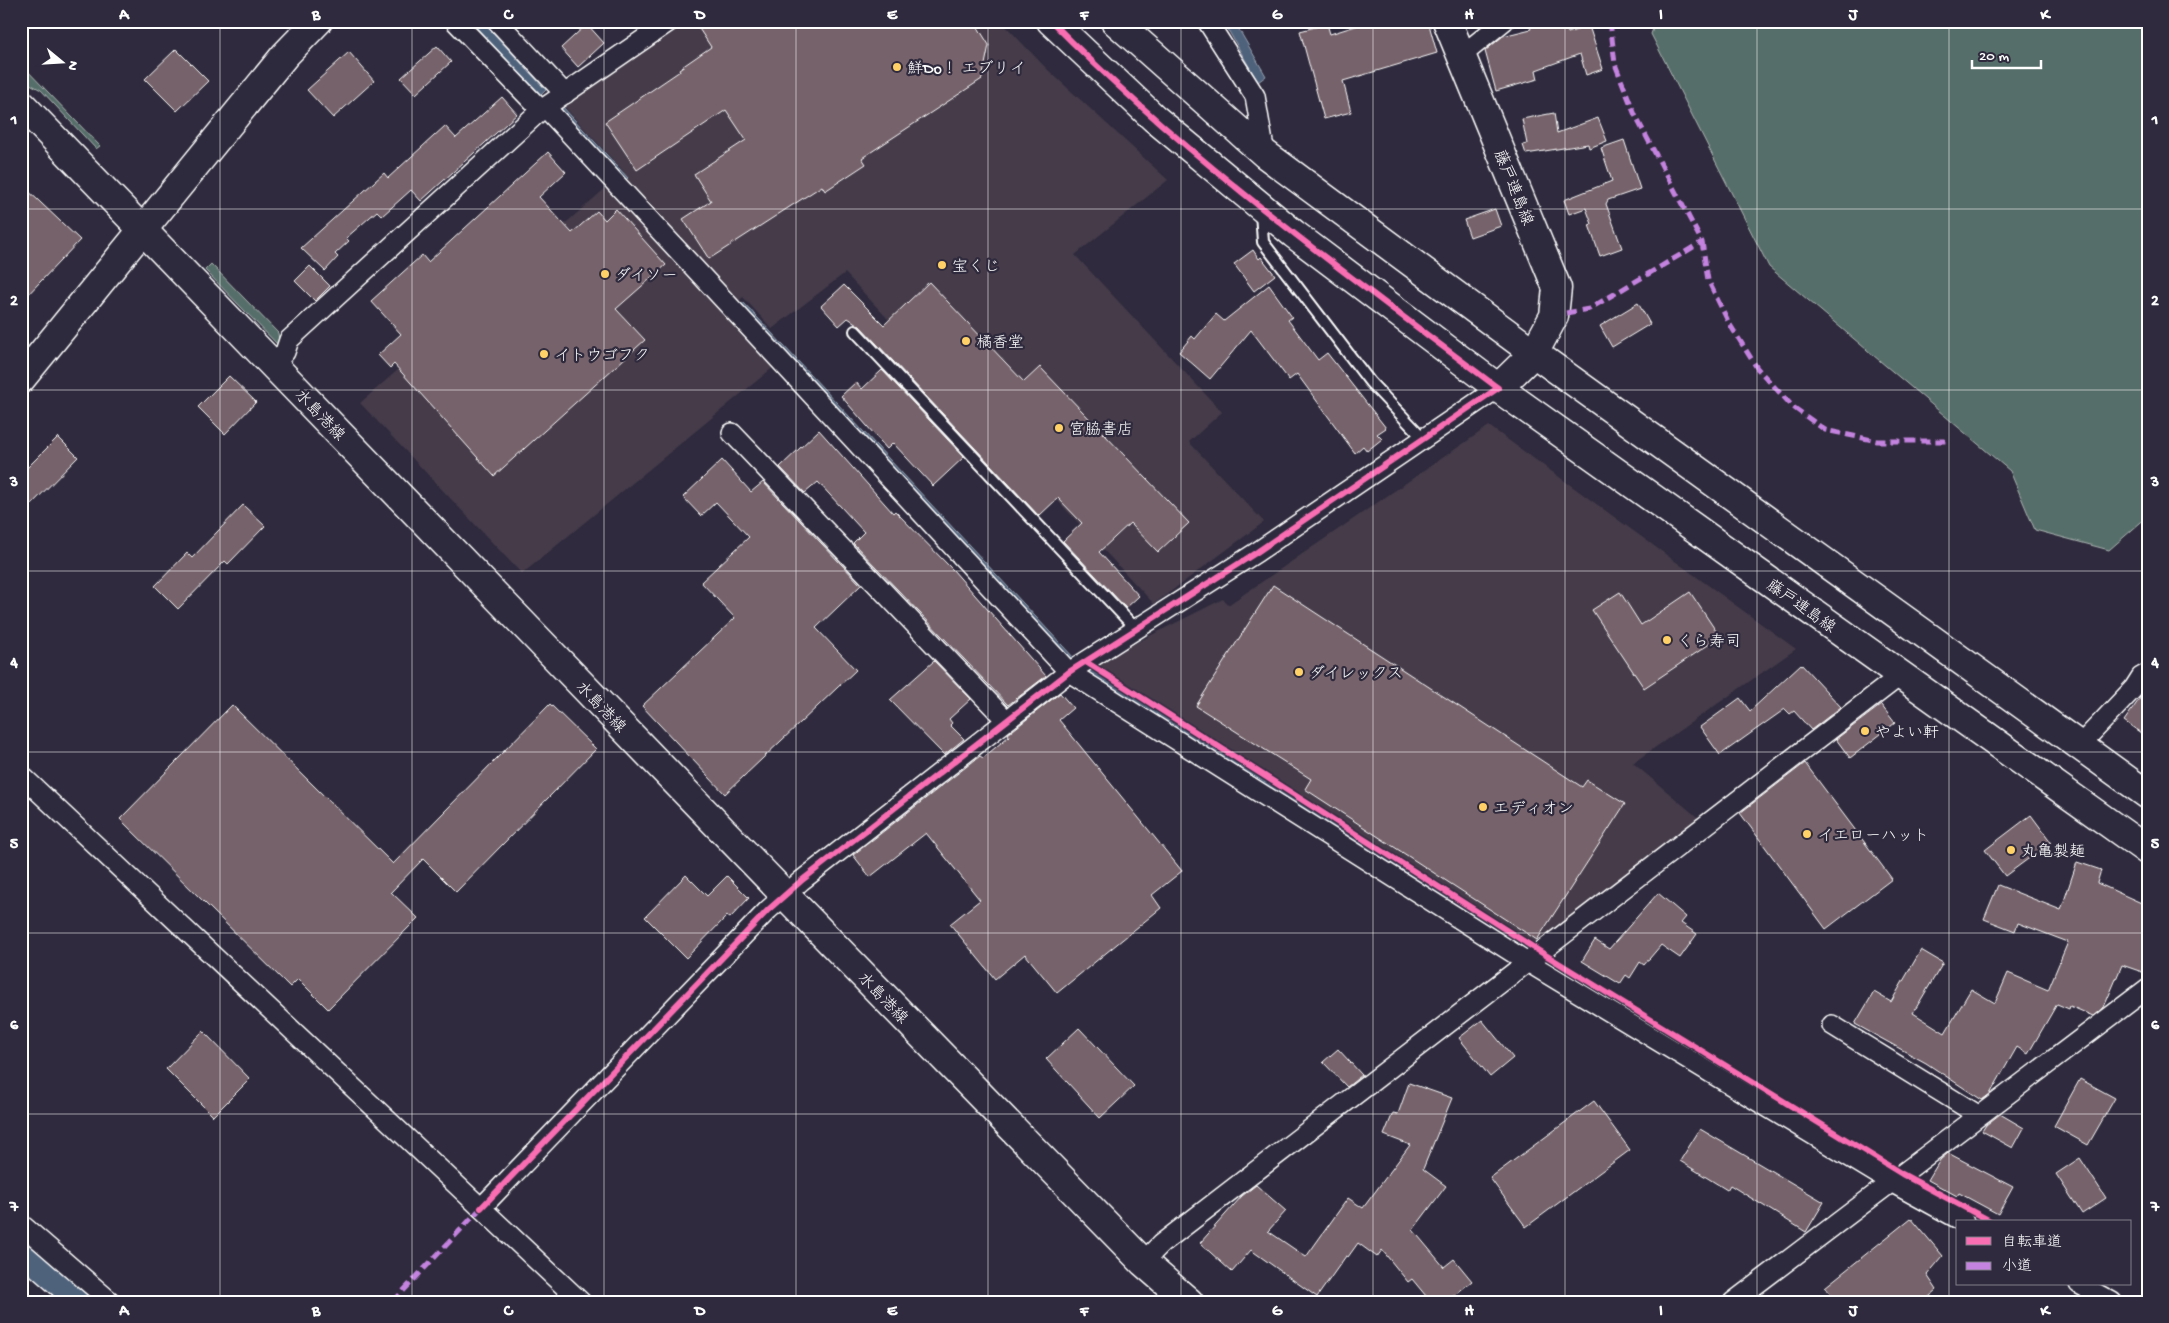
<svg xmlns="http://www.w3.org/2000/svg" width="2169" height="1323" font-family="'Gochi Hand','Klee One',sans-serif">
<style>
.built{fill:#443b4a}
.green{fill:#576e69;stroke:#abb6b4}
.water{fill:#50627b;stroke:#96a1b0}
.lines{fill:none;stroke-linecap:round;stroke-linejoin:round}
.stream{stroke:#96a1b0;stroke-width:7}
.river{stroke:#50627b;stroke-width:41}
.building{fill:#76626a;stroke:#fff}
.lane-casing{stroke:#fff;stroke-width:14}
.street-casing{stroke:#fff;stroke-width:22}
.secondary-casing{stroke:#fff;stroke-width:31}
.lane{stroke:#2f2a3d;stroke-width:10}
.street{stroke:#2f2a3d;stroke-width:19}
.secondary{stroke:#2f2a3d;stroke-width:28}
.quiet{stroke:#c483df;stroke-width:5;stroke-dasharray:10 5;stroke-linecap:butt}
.cycleway-casing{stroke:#2f2a3d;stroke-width:9}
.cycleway{stroke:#f96db3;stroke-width:6}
.grid{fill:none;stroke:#fff;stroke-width:1;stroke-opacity:0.55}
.poi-dot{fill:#ffd166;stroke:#2f2a3d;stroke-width:2}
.labels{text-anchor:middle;stroke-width:4.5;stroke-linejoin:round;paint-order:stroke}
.poi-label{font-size:16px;fill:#fff;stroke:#2f2a3d;text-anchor:start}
.street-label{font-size:16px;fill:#fff;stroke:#2f2a3d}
.neatline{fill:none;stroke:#fff;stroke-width:2}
.grid-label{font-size:16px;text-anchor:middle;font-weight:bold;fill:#fff}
</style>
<rect width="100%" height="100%" fill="#2f2a3d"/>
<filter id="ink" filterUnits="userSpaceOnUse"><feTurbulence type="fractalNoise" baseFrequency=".02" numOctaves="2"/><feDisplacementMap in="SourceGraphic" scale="10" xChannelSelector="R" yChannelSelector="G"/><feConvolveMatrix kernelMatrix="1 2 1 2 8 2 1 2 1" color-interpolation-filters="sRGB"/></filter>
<g filter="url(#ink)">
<g class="built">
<polygon points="681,21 1001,21 1047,69 1168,180 1075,255 1222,412 1189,442 1264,522 1154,604 845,273 772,329 743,297 727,313 776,365 522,574 360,403 624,172 561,103"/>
<polygon points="1489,426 1796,649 1633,763 1702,821 1533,946 1094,664 1223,599 1228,605"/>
</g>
<g class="green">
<polygon points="1656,21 2148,21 2148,516 2109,550 2035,530 2010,471 1769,267 1651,34"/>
<polygon points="21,64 100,146 96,149 41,90 21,79"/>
<polygon points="211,264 278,333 280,347 205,270"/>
</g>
<g class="water">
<polygon points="470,21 482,21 546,90 541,95"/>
<polygon points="1223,21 1234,21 1266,76 1258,82"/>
<polygon points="561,105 628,178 623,183 555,111"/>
<polygon points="743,302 1075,659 1553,963 1792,1109 1807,1121 1898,1174 1986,1222 1969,1222 1894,1182 1071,666 738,306"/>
</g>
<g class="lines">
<polyline class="stream" points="21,1266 63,1302"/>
<polyline class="river" points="21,1251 81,1302"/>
</g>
<g class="building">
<polygon points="694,21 974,21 989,45 982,79 862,158 866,164 825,191 822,186 709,259 683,219 711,201 694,174 746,140 726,110 637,170 605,122 680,71 679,69 711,47"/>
<polygon points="1372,21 1428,21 1437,53 1343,81 1351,112 1324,119 1300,31 1327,24 1330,34"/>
<polygon points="1528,21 1564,21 1568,33 1589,26 1603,69 1586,75 1580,54 1536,70 1538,79 1496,91 1485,51 1503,36 1531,29"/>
<polygon points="587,24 604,43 578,67 561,48"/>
<polygon points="437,46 451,62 416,94 401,78"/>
<polygon points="176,49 208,81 177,111 145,79"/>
<polygon points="349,52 374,81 333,118 307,90"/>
<polygon points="502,97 517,114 421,201 411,190 382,216 377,211 346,238 349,241 335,254 338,257 325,271 301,248 384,173 388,178 445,126 456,138"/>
<polygon points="1554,113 1557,133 1598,118 1607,141 1589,148 1588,144 1526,154 1523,145 1527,144 1522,119"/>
<polygon points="1624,140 1640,189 1608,200 1606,204 1622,248 1600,256 1589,225 1592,224 1586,208 1569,214 1564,200 1612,181 1601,148"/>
<polygon points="548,152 566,172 539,197 572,233 597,211 605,220 616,209 666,265 616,309 645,340 494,476 394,364 390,368 378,355 401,334 371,301 422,255 428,262"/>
<polygon points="21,184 80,240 21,302"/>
<polygon points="1495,209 1501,226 1470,237 1464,220"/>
<polygon points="1253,250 1259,259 1261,257 1275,275 1254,291 1234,264"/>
<polygon points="310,266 330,286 315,301 295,281"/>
<polygon points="929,282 1024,382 1040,367 1189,523 1158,552 1130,523 1099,552 1139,596 1126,608 1063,541 1082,523 1058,498 1039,516 860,326 848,318 839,326 821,306 844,285 884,325"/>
<polygon points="1269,285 1292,317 1288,320 1318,360 1327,353 1386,428 1377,434 1382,439 1367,451 1363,446 1355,453 1297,374 1289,380 1251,330 1210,379 1179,352 1192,336 1195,339 1216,314 1224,321"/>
<polygon points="1638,303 1650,324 1612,347 1600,326"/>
<polygon points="882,370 964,457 933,486 893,443 887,449 841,396 856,382 862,389"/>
<polygon points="229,376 256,402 225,434 198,407"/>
<polygon points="819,430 893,513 895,511 953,570 1046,676 1008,705 853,543 864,532 818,482 805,493 780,467"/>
<polygon points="58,437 78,457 21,515 21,474"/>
<polygon points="722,460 751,492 763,482 861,585 816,628 856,670 725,794 642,706 735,618 701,582 749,537 716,502 701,516 683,497"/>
<polygon points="243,505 265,526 228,564 225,561 178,609 155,586 187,553 192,558"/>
<polygon points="1273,585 1582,787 1587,780 1625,804 1537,940 1305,789 1311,779 1196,706"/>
<polygon points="1620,592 1641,625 1690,592 1720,637 1644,688 1592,610"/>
<polygon points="934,661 971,699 949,719 952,723 950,725 964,739 944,755 890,700"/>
<polygon points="1801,664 1841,707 1811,730 1794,711 1790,714 1785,709 1720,755 1700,727 1740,698 1750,711"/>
<polygon points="2148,687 2148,738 2124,721"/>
<polygon points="1060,693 1073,708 1059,720 1182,871 1152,895 1161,908 1057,993 1025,954 995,979 950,924 980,900 926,833 870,877 853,855 980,756 983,758 1009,736 1008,734"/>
<polygon points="550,704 596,749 456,892 423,859 391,892 418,918 328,1009 298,979 290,987 120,819 232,705 393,864"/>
<polygon points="1881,705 1895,723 1850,758 1836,739"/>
<polygon points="1805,763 1892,879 1826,929 1740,813"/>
<polygon points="2031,815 2051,842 2005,876 1985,850"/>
<polygon points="2077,862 2101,870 2097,883 2148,906 2148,974 2122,965 2104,1007 2093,1016 2070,1006 2069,1009 2057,1004 2028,1054 2017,1047 1990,1094 1982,1100 1926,1063 1855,1024 1874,992 1891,1002 1921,950 1943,963 1913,1013 1945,1033 1971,989 1995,1003 2008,973 2048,990 2068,942 2018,923 2015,931 1984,919 1998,885 2061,910"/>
<polygon points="686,875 707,896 727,876 749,898 730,918 727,916 686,958 645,917"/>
<polygon points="1658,893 1686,917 1681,923 1697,934 1680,958 1661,945 1644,965 1640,962 1630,978 1626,975 1620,984 1582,961 1595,940 1609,949"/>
<polygon points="1482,1020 1513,1058 1490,1077 1459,1038"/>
<polygon points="1079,1028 1134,1086 1100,1118 1046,1059"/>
<polygon points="203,1031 250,1079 213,1116 166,1069"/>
<polygon points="1338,1049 1362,1075 1347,1087 1323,1062"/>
<polygon points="2080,1079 2115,1098 2088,1145 2054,1126"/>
<polygon points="1409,1083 1452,1098 1423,1169 1446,1186 1413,1230 1444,1267 1454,1259 1472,1281 1446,1302 1431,1302 1412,1279 1408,1282 1382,1250 1377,1257 1358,1243 1348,1257 1346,1256 1317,1297 1251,1250 1232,1272 1200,1243 1242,1196 1256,1185 1286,1211 1268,1231 1306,1257 1348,1198 1363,1208 1410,1145 1384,1135 1393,1113 1398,1114"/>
<polygon points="1594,1101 1630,1150 1526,1227 1490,1178"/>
<polygon points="2000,1114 2024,1128 2013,1148 1982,1131 1986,1125"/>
<polygon points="1700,1129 1824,1202 1806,1232 1730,1185 1727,1190 1680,1161"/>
<polygon points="1948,1153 2013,1187 1998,1214 1959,1193 1957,1196 1928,1180 1940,1160"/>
<polygon points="2080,1158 2106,1198 2082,1214 2056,1174"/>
<polygon points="1911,1218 1943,1256 1927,1275 1937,1290 1923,1302 1838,1302 1825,1287"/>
</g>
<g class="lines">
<defs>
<g id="lane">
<polyline points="1261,213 1263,242 1370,382 1422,437"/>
<polyline points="855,331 1137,630"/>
</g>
<g id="street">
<polyline points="455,21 541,110"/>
<polyline points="497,21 565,94"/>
<polyline points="1207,21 1255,96 1265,154"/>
<polyline points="1461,56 1504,21"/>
<polyline points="545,107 1069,672 1526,961 1891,1182 1964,1222"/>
<polyline points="274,364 285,352 289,340 541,110 670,21"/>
<polyline points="732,433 1006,720"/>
<polyline points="2079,746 2134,688 2141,677 2148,673"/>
<polyline points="21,775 581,1302"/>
<polyline points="1832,1025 1978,1115"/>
<polyline points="481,1208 768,910 801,881 1069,672 1257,552 1498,388"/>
<polyline points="21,1224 111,1302"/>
<polyline points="1143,1262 1161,1244 1901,675"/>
<polyline points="21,1281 45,1302"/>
<polyline points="2079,1284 2112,1302"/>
<polyline points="1733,1302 2148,988"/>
</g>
<g id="secondary">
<polyline points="1051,21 1154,118 1294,234 1498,388 2148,851"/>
<polyline points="1115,21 1265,154 1534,353 2148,795"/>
<polyline points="1447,21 1557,288 1554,316 1534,353 1498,388"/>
<polyline points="21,104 785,895 1143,1262 1189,1302"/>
<polyline points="21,379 285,55 318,21"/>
</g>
</defs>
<use href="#lane" class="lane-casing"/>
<use href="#street" class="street-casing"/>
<use href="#secondary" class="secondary-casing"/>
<use href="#lane" class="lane"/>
<use href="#street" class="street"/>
<use href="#secondary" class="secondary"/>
<g class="quiet">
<polyline points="1610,21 1615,64 1635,115 1702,242 1708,280 1729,323 1757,368 1793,407 1825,430 1877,441 1950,441"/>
<polyline points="1566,313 1589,309 1702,242"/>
<polyline points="393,1302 481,1208"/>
</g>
<defs>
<g id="cycleway">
<polyline points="1086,662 1539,951 1902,1174 1992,1222"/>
<path d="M481,1208L768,910L801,881L1069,672L1257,552L1498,388C1344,272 1187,159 1051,21"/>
</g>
</defs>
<use href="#cycleway" class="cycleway-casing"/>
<use href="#cycleway" class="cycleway"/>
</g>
</g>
<path class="grid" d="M220,21V1302M412,21V1302M604,21V1302M796,21V1302M988,21V1302M1181,21V1302M1373,21V1302M1565,21V1302M1757,21V1302M1949,21V1302M21,209H2148M21,390H2148M21,571H2148M21,752H2148M21,933H2148M21,1114H2148"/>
<g class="poi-dot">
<circle cx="897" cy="67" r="5"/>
<circle cx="942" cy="265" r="5"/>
<circle cx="605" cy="274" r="5"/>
<circle cx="966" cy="341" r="5"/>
<circle cx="544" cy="354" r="5"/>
<circle cx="1059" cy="428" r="5"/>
<circle cx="1667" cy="640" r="5"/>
<circle cx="1299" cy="672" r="5"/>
<circle cx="1865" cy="731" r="5"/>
<circle cx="1483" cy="807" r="5"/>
<circle cx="1807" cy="834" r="5"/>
<circle cx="2011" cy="850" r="5"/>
</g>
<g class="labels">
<g class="poi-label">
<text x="907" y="73">鮮Do！ エブリイ</text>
<text x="952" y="271">宝くじ</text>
<text x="615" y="280">ダイソー</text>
<text x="976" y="347">橘香堂</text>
<text x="554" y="360">イトウゴフク</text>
<text x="1069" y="434">宮脇書店</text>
<text x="1677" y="646">くら寿司</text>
<text x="1309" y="678">ダイレックス</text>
<text x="1875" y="737">やよい軒</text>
<text x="1493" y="813">エディオン</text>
<text x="1817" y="840">イエローハット</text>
<text x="2021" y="856">丸亀製麺</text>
</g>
<g class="street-label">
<text transform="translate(1515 187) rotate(68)" y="6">藤戸連島線</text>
<text transform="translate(321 414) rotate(46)" y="6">水島港線</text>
<text transform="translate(1802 605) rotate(35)" y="6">藤戸連島線</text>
<text transform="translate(602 706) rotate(46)" y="6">水島港線</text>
<text transform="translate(884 997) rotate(46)" y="6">水島港線</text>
</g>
</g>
<rect width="2169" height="1323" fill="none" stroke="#2f2a3d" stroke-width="55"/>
<rect x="1956" y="1220" width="175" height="65" fill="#2f2a3d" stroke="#827f8b"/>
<rect x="1966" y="1237" width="25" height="8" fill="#f96db3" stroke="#827f8b"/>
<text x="2002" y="1246" font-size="15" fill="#ffffff">自転車道</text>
<rect x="1966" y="1262" width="25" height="8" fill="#c483df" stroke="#827f8b"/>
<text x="2002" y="1270" font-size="15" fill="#ffffff">小道</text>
<g transform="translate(62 62) rotate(108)" stroke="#2f2a3d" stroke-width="4" paint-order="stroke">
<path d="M0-4L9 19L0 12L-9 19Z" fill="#ffffff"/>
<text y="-8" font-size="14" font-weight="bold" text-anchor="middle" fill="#ffffff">N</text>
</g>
<path d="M1972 60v8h69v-8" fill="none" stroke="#ffffff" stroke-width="2.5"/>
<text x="1979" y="60" font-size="15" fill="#ffffff" stroke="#2f2a3d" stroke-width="4" paint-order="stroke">20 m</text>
<rect x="28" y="28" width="2114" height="1268" class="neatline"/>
<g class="grid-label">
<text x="124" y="19">A</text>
<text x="316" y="19">B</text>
<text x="508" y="19">C</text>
<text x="700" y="19">D</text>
<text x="892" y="19">E</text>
<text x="1084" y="19">F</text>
<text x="1277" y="19">G</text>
<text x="1469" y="19">H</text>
<text x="1661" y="19">I</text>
<text x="1853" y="19">J</text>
<text x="2045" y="19">K</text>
<text x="14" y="124">1</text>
<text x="2155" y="124">1</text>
<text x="14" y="305">2</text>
<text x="2155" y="305">2</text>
<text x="14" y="486">3</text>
<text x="2155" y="486">3</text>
<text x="14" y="667">4</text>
<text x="2155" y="667">4</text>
<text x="14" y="848">5</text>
<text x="2155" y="848">5</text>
<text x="14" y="1029">6</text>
<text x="2155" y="1029">6</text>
<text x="14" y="1211">7</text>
<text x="2155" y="1211">7</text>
<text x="124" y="1315">A</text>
<text x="316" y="1315">B</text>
<text x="508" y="1315">C</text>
<text x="700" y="1315">D</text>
<text x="892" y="1315">E</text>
<text x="1084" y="1315">F</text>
<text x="1277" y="1315">G</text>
<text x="1469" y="1315">H</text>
<text x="1661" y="1315">I</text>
<text x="1853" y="1315">J</text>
<text x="2045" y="1315">K</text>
</g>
</svg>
